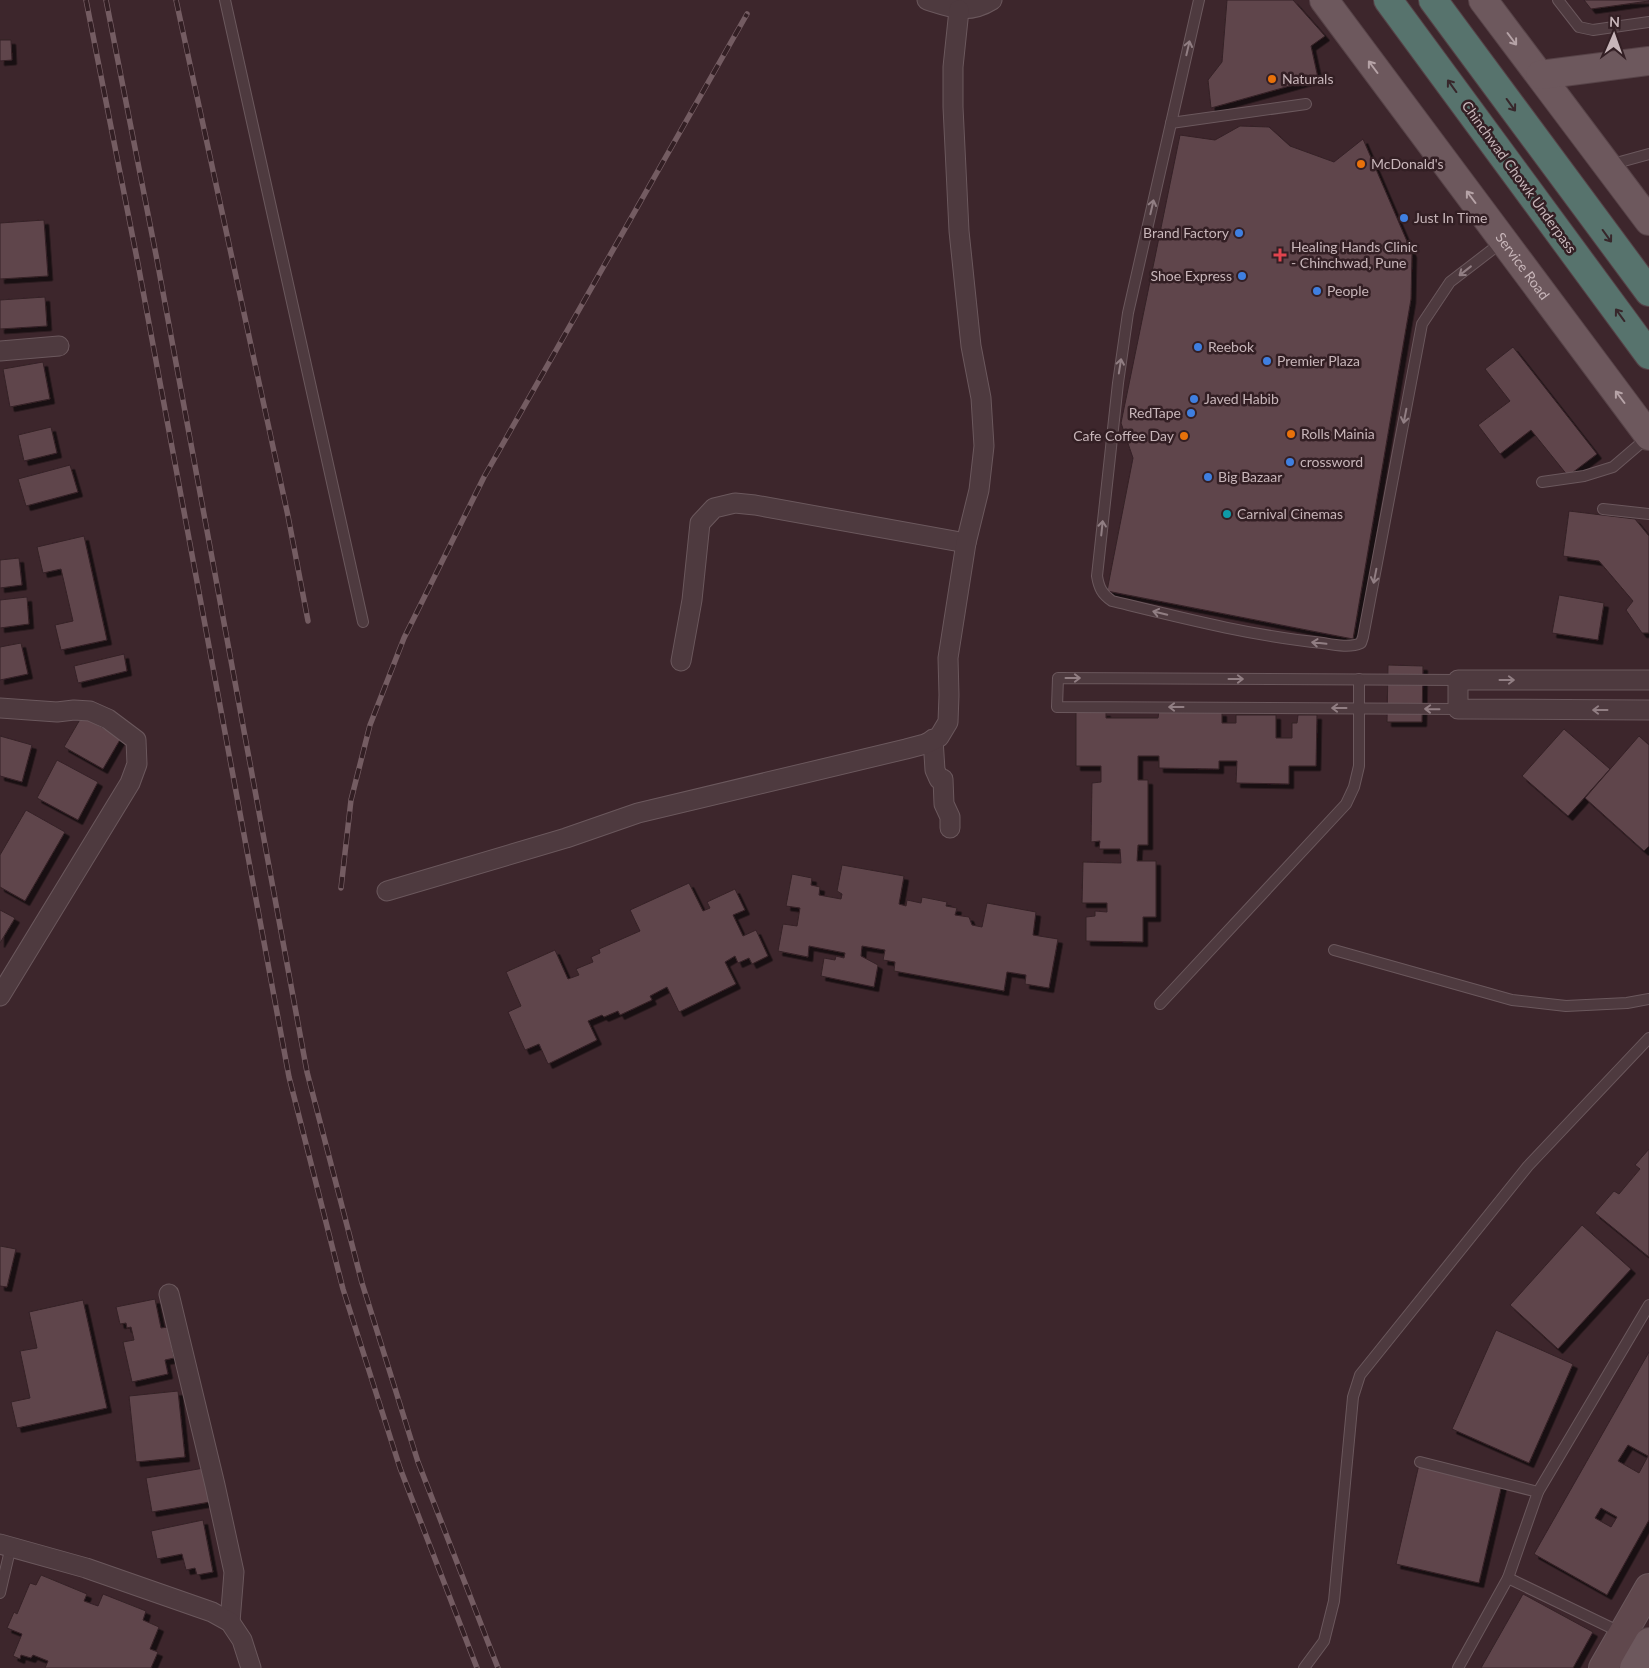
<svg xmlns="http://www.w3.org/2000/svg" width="1649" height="1668" font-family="Lato,sans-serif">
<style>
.building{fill:#5f454b;stroke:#352126;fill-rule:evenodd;filter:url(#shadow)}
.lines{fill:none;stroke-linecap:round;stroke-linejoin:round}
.lane-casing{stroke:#6b585d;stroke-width:12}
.street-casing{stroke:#6b585d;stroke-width:21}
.secondary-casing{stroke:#6b585d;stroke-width:30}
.primary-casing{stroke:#574348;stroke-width:30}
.highway-casing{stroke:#554247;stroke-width:30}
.lane{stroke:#4e3a3f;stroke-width:10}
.street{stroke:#4e3a3f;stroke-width:19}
.secondary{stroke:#60484d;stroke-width:28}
.primary{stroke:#6d585d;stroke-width:28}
.highway{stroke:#57736d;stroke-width:28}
.rail-casing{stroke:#745c62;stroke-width:5.5}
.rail{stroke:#331f24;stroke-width:4;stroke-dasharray:11;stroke-linecap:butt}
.oneway{stroke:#b6a3a7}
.oneway2{stroke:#917e83}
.oneway3{stroke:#37272b}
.food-dot{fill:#e8710a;stroke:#331f24;stroke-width:2}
.shop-dot{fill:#3f7fe0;stroke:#331f24;stroke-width:2}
.health-dot{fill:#e0444e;stroke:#331f24;stroke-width:2}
.culture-dot{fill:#0f9aa8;stroke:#331f24;stroke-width:2}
.labels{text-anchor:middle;stroke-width:5;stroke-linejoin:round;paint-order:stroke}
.poi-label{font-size:14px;fill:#c8b6ba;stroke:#331f24;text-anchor:start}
.street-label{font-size:14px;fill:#c8b6ba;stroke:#331f24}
</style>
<defs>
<filter id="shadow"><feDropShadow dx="4.5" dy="4.5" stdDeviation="0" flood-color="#0009"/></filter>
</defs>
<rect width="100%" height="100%" fill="#3d262c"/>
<g class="building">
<polygon points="1227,0 1293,0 1325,36 1311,46 1318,78 1211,108 1208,80 1222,62"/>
<polygon points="1584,0 1649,0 1649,1 1591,9"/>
<polygon points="0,40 11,40 12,60 0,61"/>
<polygon points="1240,126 1269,127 1290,146 1334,162 1363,139 1412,253 1411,299 1353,639 1107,591 1133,458 1121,423 1180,135 1215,140"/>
<polygon points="44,220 48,276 0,279 0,223"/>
<polygon points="45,297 47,326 0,329 0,300"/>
<polygon points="1513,347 1597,454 1568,476 1531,430 1500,454 1478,425 1510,401 1485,369"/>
<polygon points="43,362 50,399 10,407 3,369"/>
<polygon points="51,427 57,453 24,461 18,435"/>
<polygon points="70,465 78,492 26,506 18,479"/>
<polygon points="1569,511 1635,519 1649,536 1649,633 1642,633 1626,610 1633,601 1599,561 1563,556"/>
<polygon points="84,536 107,640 61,650 55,625 73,621 61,569 43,573 37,547"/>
<polygon points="19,558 22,585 0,588 0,560"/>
<polygon points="1559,595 1604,603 1598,640 1552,633"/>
<polygon points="27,597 29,624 0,628 0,600"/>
<polygon points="21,643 28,674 0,680 0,647"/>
<polygon points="124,654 127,671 78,683 74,666"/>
<polygon points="1388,665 1423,666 1422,722 1387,722"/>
<polygon points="1159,711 1222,712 1222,723 1236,723 1236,715 1276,715 1276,738 1292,738 1292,723 1297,723 1298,715 1317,715 1316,766 1289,766 1289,784 1236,783 1237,761 1219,761 1219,769 1159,768 1159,756 1138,756 1138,780 1148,780 1148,845 1138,845 1137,861 1156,861 1156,917 1143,917 1143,942 1086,941 1086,917 1095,916 1095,911 1107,912 1107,903 1082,903 1083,862 1121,863 1120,849 1099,849 1100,841 1091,842 1092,783 1101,782 1101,766 1076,766 1076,712 1106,712 1106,718 1158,718"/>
<polygon points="82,716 121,738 103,769 64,747"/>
<polygon points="1564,729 1610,769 1568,816 1522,776"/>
<polygon points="0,736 32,745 22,782 0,776"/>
<polygon points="1639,736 1649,745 1649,846 1644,851 1585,798"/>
<polygon points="57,760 98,782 78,820 37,798"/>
<polygon points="26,810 65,832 25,901 0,887 0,855"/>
<polygon points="842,865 904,876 899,904 906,906 907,900 921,903 922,897 947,902 946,906 957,908 955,915 969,917 972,925 982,927 987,903 1036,912 1033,935 1058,939 1049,988 1025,984 1026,975 1007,972 1004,991 894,971 895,962 883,960 885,950 862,946 861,956 878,965 874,987 821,976 824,958 835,960 836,956 844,958 845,953 809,946 808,957 778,951 783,924 797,926 800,908 786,906 792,874 812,878 811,885 820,887 819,895 841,899 842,894 837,891"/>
<polygon points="689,883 703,911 710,908 707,902 735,889 745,910 733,915 743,936 756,930 768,956 752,964 749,958 738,963 735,956 725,962 736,984 679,1012 667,987 650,996 652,1000 620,1015 618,1011 604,1017 602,1015 588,1021 597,1040 548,1064 539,1044 525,1050 508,1012 521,1006 506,972 555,950 568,979 579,975 576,969 593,962 591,957 600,953 599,949 640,931 630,910"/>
<polygon points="0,910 15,918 0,943"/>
<polygon points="1649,1149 1649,1257 1595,1213 1614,1191 1619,1194 1640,1169 1635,1165"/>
<polygon points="1582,1225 1631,1269 1558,1349 1510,1305"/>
<polygon points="0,1246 16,1249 7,1287 0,1286"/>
<polygon points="155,1299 161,1328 168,1327 174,1358 165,1360 168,1374 132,1382 123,1342 134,1340 131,1327 127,1328 126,1323 120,1324 116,1307"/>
<polygon points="83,1300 107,1408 17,1428 11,1402 30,1398 20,1351 37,1348 29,1312"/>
<polygon points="1496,1330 1573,1364 1529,1463 1452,1429"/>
<path d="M1649,1352V1520L1607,1595L1534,1554ZM1628,1445L1648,1456L1639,1473L1618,1461ZM1601,1508L1617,1517L1611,1527L1595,1518Z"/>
<polygon points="178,1391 185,1457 136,1462 129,1396"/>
<polygon points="1420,1460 1503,1480 1479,1583 1396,1564"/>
<polygon points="204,1468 210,1502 152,1512 146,1478"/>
<polygon points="203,1520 213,1572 197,1575 195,1568 186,1570 182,1554 157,1559 151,1531"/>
<polygon points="41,1575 87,1594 84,1601 98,1606 103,1594 146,1611 143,1620 159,1627 150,1649 158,1652 151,1668 45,1668 48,1661 33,1655 31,1658 21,1655 20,1659 13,1656 22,1634 7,1628 14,1612 17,1614 30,1583 36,1585"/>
<polygon points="1523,1594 1593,1632 1573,1668 1481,1668"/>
</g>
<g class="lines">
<defs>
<g id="lane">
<polyline points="225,0 363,622"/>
<path d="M1199,0L1128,313L1118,383L1097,576C1099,588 1102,594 1112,601C1182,618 1252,636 1323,643C1335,645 1350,648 1361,643L1363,637L1422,324L1450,282L1502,242"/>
<polyline points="1558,0 1579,27 1593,30 1649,22"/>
<polyline points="1171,123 1306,104"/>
<polyline points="1609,165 1649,154"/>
<polyline points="1542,482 1584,476 1613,467 1648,437"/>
<polyline points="1603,509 1649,514"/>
<polyline points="1458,680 1058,678 1057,707 1458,709"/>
<polyline points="1334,950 1512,1000 1566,1006 1627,1003 1649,999"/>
<polyline points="1160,1004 1346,804 1354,787 1359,766 1359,679"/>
<polyline points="1420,1462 1538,1492"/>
<polyline points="1508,1578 1622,1633"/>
<polyline points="0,1593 11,1546"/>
<polyline points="1304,1668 1324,1641 1334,1601 1353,1397 1360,1375 1528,1166 1649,1038"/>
<polyline points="1458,1668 1508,1578 1538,1492 1649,1305"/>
</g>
<g id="street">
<path d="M927,0C952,8 968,15 992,0"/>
<polyline points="0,351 59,346"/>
<polyline points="681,661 692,600 700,523 714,508 735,503 755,505 966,543"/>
<polyline points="1649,680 1458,680 1458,709 1649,710"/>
<polyline points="0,708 57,712 74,710 90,711 108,719 136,740 137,764 130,783 0,996"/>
<polyline points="933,739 935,770 939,779 943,779 944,804 950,817 950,828"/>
<polyline points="387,891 566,838 638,813 906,749 925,744 939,737 948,722 949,695 948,658 966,543 979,490 984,446 981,398 971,346 959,231 953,107 953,67 959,10"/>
<polyline points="169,1294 215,1485 234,1572 230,1622"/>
<polyline points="0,1544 86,1568 212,1612 230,1622 242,1640 251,1668"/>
</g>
<polyline id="secondary" points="1603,1668 1649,1588"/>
<g id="primary">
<path id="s1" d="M1324,0L1649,436"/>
<polyline points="1483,0 1649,221"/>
<polyline points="1540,75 1649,61"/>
<polyline points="1634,1668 1649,1642"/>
</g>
<g id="highway">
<polyline points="1388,0 1649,355"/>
<polyline points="1433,0 1649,292"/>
</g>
</defs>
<use href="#lane" class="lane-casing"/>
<use href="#street" class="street-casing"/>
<use href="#secondary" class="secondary-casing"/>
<use href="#primary" class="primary-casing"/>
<use href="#highway" class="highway-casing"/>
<use href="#lane" class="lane"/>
<use href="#street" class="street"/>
<use href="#secondary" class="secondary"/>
<use href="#primary" class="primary"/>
<use href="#highway" class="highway"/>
<defs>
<g id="rail">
<polyline points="86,0 138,264 289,1077 343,1289 400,1468 477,1668"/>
<polyline points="106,0 157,260 307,1072 362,1283 418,1462 498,1668"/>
<polyline points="176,0 288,516 308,621"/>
<polyline points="341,888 351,800 370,725 404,638 484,477 747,14"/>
</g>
</defs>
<use href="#rail" class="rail-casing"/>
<use href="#rail" class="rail"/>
</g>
<defs><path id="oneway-shaft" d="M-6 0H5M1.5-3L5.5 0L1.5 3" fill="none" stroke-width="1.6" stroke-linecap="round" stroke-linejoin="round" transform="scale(1.25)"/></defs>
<g class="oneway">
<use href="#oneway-shaft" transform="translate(1512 39) rotate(53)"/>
<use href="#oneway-shaft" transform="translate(1373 67) rotate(-127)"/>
<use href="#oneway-shaft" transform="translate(1471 197) rotate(-127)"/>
<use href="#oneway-shaft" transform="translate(1620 397) rotate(-127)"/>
</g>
<g class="oneway2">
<use href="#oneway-shaft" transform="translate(1188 48) rotate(-77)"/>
<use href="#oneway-shaft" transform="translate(1152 207) rotate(-77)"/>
<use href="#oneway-shaft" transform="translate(1465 271) rotate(142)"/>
<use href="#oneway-shaft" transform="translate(1120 366) rotate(-81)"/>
<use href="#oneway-shaft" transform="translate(1405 416) rotate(101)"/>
<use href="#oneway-shaft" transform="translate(1102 528) rotate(-84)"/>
<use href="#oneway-shaft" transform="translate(1375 576) rotate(101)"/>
<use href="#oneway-shaft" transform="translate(1160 613) rotate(-166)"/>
<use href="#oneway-shaft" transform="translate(1319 643) rotate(-174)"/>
<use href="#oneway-shaft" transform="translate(1073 678)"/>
<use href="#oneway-shaft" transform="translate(1236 679)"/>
<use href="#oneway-shaft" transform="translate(1507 680)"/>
<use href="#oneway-shaft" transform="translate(1176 707) rotate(-180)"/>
<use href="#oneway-shaft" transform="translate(1339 708) rotate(-180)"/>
<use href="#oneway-shaft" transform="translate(1432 709) rotate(-179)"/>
<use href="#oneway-shaft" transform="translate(1600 710) rotate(-180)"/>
</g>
<g class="oneway3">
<use href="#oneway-shaft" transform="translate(1452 86) rotate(-126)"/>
<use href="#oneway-shaft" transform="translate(1511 105) rotate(54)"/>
<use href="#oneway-shaft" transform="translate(1607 236) rotate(54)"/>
<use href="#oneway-shaft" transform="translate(1620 315) rotate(-126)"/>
</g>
<g class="food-dot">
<circle cx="1272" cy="79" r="5"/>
<circle cx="1361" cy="164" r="5"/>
<circle cx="1291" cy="434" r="5"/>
<circle cx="1184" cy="436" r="5"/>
</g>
<g class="shop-dot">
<circle cx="1404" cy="218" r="5"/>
<circle cx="1239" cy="233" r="5"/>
<circle cx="1242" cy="276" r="5"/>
<circle cx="1317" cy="291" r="5"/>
<circle cx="1198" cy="347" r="5"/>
<circle cx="1267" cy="361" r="5"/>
<circle cx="1194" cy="399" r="5"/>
<circle cx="1191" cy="413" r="5"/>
<circle cx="1290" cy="462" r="5"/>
<circle cx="1208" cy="477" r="5"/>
</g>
<path class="health-dot" d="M1277.5 247.5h5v5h5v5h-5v5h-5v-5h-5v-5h5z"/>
<circle class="culture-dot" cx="1227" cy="514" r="5"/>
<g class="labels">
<g class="poi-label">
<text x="1282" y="84">Naturals</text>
<text x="1371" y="169">McDonald's</text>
<text x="1414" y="223">Just In Time</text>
<text x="1229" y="238" text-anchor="end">Brand Factory</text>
<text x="1291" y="252">Healing Hands Clinic<tspan x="1291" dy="16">- Chinchwad, Pune</tspan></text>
<text x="1232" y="281" text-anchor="end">Shoe Express</text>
<text x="1327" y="296">People</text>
<text x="1208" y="352">Reebok</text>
<text x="1277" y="366">Premier Plaza</text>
<text x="1204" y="404">Javed Habib</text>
<text x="1181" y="418" text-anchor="end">RedTape</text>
<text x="1301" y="439">Rolls Mainia</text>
<text x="1174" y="441" text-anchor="end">Cafe Coffee Day</text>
<text x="1300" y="467">crossword</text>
<text x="1218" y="482">Big Bazaar</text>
<text x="1237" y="519">Carnival Cinemas</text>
</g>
<g class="street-label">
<text transform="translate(1519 177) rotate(54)" y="5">Chinchwad Chowk Underpass</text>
<text dy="5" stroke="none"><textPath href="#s1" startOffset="332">Service Road</textPath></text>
</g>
</g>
<g transform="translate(1614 35) rotate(2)" stroke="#331f24" stroke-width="4" paint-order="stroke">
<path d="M0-4L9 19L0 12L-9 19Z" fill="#c8b6ba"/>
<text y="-8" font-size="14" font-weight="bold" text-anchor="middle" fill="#c8b6ba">N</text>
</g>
</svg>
